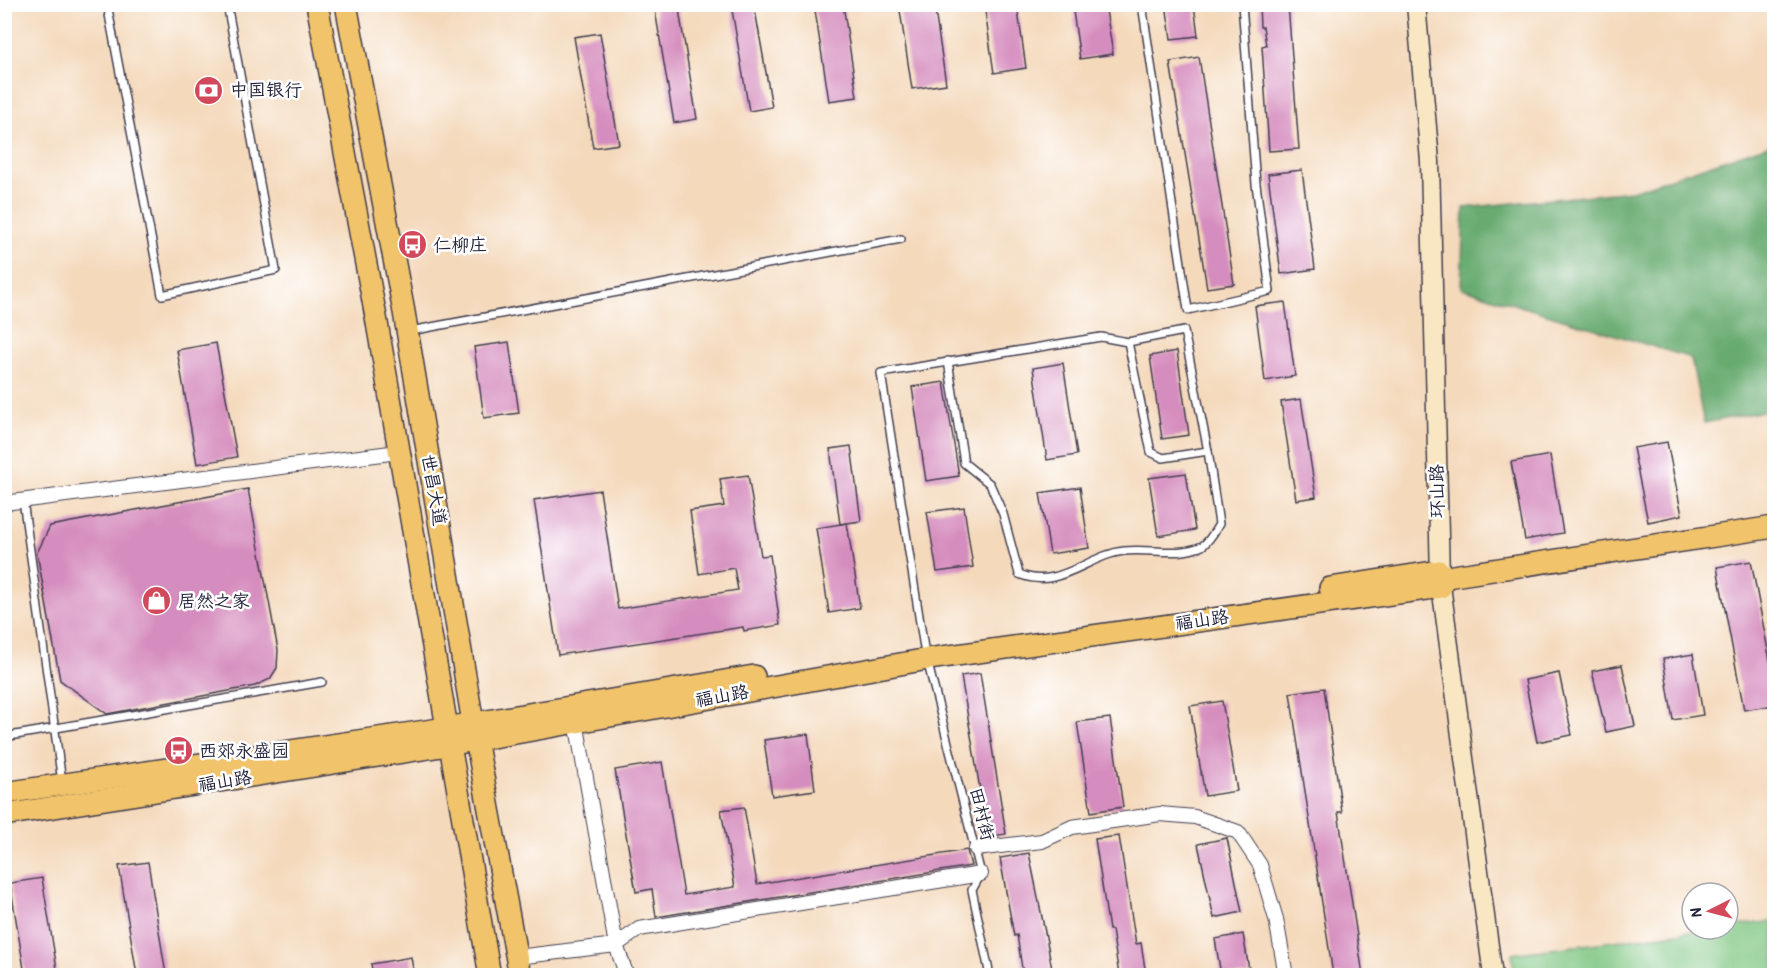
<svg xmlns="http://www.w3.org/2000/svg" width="1779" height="980" font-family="'Patrick Hand','LXGW WenKai TC',sans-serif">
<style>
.green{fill:#7fc682;stroke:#50745e;stroke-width:1.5}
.forest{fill:#67ab70;stroke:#446656;stroke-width:1.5}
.building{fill:#d58cbe}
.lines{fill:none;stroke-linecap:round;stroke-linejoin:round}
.service-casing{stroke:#423d4e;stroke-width:10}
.minor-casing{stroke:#423d4e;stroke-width:16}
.secondary-casing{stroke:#423d4e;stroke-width:21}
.primary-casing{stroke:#423d4e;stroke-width:24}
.service{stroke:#fff;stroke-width:7}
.minor{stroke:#fff;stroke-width:14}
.secondary{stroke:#f9e7c3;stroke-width:18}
.primary{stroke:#f1c36a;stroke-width:21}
.labels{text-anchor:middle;stroke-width:5;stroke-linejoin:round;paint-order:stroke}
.poi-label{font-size:18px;fill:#22223b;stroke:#fff;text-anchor:start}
.street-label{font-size:18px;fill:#22223b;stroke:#fff}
</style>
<rect width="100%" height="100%" fill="#fff"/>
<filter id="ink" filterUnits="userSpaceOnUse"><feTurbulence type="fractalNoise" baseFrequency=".0167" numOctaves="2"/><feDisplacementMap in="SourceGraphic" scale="12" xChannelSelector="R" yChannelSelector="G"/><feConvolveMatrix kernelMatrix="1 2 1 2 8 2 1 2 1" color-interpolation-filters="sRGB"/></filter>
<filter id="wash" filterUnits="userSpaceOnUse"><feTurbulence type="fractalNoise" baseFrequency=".008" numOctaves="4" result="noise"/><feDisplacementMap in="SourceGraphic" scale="24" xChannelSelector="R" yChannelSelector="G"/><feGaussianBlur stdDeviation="1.35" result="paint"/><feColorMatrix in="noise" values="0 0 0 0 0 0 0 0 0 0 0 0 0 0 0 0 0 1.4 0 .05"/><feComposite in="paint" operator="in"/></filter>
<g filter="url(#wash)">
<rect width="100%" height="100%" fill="#f4d9bb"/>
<polygon class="green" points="1774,921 1774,975 1515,975 1512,954"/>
<polygon class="forest" points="1774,143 1774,409 1704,423 1691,358 1461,288 1464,208 1632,191"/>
<g id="blocks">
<g class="building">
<polygon points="654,4 678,4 697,119 674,123"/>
<polygon points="731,4 754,4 772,107 749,111"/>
<polygon points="814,4 843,4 857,97 829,101"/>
<polygon points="899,4 934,4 946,84 912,89"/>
<polygon points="984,4 1017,4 1026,68 994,73"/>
<polygon points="1072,4 1105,4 1113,54 1080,59"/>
<polygon points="1166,4 1194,4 1198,36 1171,39"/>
<polygon points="1259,4 1288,4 1299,149 1269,151 1262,46 1266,45 1263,27 1260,27"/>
<polygon points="600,33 619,144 593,148 574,37"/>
<polygon points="1199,57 1234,284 1207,288 1170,62"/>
<polygon points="1302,170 1315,269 1281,274 1268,174"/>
<polygon points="1285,302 1295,376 1265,381 1255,306"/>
<polygon points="509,342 519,413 484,418 474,347"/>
<polygon points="216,343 237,457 197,464 177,350"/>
<polygon points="1177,351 1189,435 1162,439 1150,356"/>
<polygon points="1063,363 1077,455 1047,460 1033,368"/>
<polygon points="944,382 959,476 926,481 912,387"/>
<polygon points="1301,399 1316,497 1296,500 1281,402"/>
<polygon points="1667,442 1682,515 1648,522 1633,448"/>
<polygon points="851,446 861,521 840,524 830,449"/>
<polygon points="1550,455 1563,533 1525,540 1511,462"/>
<polygon points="1186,473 1195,530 1158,536 1149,478"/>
<polygon points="748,475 761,556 770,555 780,625 744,631 743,627 558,655 534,500 600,490 618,609 738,590 734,568 699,574 690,511 724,506 720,479"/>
<polygon points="1080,487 1089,548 1050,554 1040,493"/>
<polygon points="248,489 278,650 277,668 270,679 255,686 107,714 60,680 37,553 50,526"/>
<polygon points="964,507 973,567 937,572 927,512"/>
<polygon points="847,523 860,608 829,613 816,528"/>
<polygon points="1751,561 1774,682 1774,705 1744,710 1717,567"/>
<polygon points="1693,654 1703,715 1673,720 1663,659"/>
<polygon points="1622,665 1635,726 1606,732 1592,671"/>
<polygon points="980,673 1006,834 988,837 961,676"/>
<polygon points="1559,673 1572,735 1537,742 1525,680"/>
<polygon points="1324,688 1342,812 1338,812 1363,975 1333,975 1290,693"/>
<polygon points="1222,701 1237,791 1205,796 1190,706"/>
<polygon points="1110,718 1123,807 1091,812 1077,722"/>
<polygon points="808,734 815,790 772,796 764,740"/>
<polygon points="662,762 684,895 735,887 721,810 744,807 757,884 967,850 971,866 656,917 652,889 636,892 615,770"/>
<polygon points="1119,836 1136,944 1141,943 1146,975 1119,975 1112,930 1109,930 1095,839"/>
<polygon points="1227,838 1242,912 1214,918 1198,844"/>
<polygon points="1029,853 1048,947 1053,975 1023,975 1017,935 1014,936 1000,858"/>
<polygon points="148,862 166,975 137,975 119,866"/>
<polygon points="42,878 58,975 25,975 10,883"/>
<polygon points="1243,934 1250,975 1221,975 1215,939"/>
<polygon points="411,957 414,975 373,975 371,964"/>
</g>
</g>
</g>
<g filter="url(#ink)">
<use href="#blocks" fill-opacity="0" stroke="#423d4e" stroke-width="1.5"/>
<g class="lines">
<defs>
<g id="service">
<polyline points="107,4 162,295 276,270 227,4"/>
<polyline points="1142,4 1188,310 1270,291 1256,184 1242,4"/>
<polyline points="410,331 901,239"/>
<path d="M948,361L964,463L990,484L1003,514L1019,574C1058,591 1088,555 1124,551C1150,548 1178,557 1202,546C1209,542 1215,531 1219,524L1208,451L1184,331L1128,342"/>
<polyline points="23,500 62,782"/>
<polyline points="4,737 322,682"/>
<polyline points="990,976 972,890 981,874 924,648 881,373 1101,337 1128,342 1151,452 1163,458 1208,451"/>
</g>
<g id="minor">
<polyline points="4,503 398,452"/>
<polyline points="575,716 616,945 627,976"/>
<polyline points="976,849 1042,841 1072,827 1160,814 1195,817 1238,832 1260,865 1276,919 1286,976"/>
<polyline points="517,957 616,945 639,929 981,874"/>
</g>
<polyline id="secondary" points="1416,4 1430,161 1440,578 1493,976"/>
<g id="primary">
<polyline points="317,4 376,317 490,976"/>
<polyline points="346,4 404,312 473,723 520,976"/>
<polyline points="1440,578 1774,527"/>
<polyline points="1330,588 1439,571"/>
<polyline points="4,793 446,728 754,676"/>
<polyline points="4,815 448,745 928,659 1441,587"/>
</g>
</defs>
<use href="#service" class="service-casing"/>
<use href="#minor" class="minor-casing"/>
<use href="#secondary" class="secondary-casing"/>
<use href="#primary" class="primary-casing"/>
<use href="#service" class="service"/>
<use href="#minor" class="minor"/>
<use href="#secondary" class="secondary"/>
<use href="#primary" class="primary"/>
</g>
</g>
<defs>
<symbol id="bank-disc" viewBox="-11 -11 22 22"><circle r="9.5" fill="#d1495b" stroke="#fff"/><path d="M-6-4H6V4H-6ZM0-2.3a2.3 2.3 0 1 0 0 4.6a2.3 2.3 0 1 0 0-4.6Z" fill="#fff"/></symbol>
<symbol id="bus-disc" viewBox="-11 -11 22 22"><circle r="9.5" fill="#d1495b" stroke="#fff"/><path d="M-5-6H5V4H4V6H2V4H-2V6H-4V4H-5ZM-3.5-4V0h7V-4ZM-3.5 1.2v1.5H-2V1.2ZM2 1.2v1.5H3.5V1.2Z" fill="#fff"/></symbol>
<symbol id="shop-disc" viewBox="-11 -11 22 22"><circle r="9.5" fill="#d1495b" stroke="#fff"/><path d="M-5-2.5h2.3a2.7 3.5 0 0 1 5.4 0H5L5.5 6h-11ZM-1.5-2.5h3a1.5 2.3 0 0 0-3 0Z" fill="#fff"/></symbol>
</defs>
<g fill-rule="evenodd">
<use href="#bank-disc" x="192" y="74" width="33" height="33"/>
<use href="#bus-disc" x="396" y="228" width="33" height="33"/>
<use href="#shop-disc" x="140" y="584" width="33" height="33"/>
<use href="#bus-disc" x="162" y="734" width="33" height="33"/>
</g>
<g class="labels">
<g class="poi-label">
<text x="230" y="96">中国银行</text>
<text x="433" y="251">仁柳庄</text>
<text x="178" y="607">居然之家</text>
<text x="199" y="757">西郊永盛园</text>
</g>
<g class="street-label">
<text transform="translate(434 490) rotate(80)" y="6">世昌大道</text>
<text transform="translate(1437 491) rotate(-91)" y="6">环山路</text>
<text transform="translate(1202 620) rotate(-8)" y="6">福山路</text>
<text transform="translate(722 696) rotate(-10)" y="6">福山路</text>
<text transform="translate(225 781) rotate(-9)" y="6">福山路</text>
<text transform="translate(982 814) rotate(76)" y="6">田村街</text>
</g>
</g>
<rect width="1779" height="980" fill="none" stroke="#fff" stroke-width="24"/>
<g transform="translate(1710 911) rotate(264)"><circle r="28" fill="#ffffff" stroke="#a7a7b1" stroke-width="1.5"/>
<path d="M0-4.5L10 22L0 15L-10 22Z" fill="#d1495b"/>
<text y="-9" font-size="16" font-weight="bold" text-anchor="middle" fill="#22223b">N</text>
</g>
</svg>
